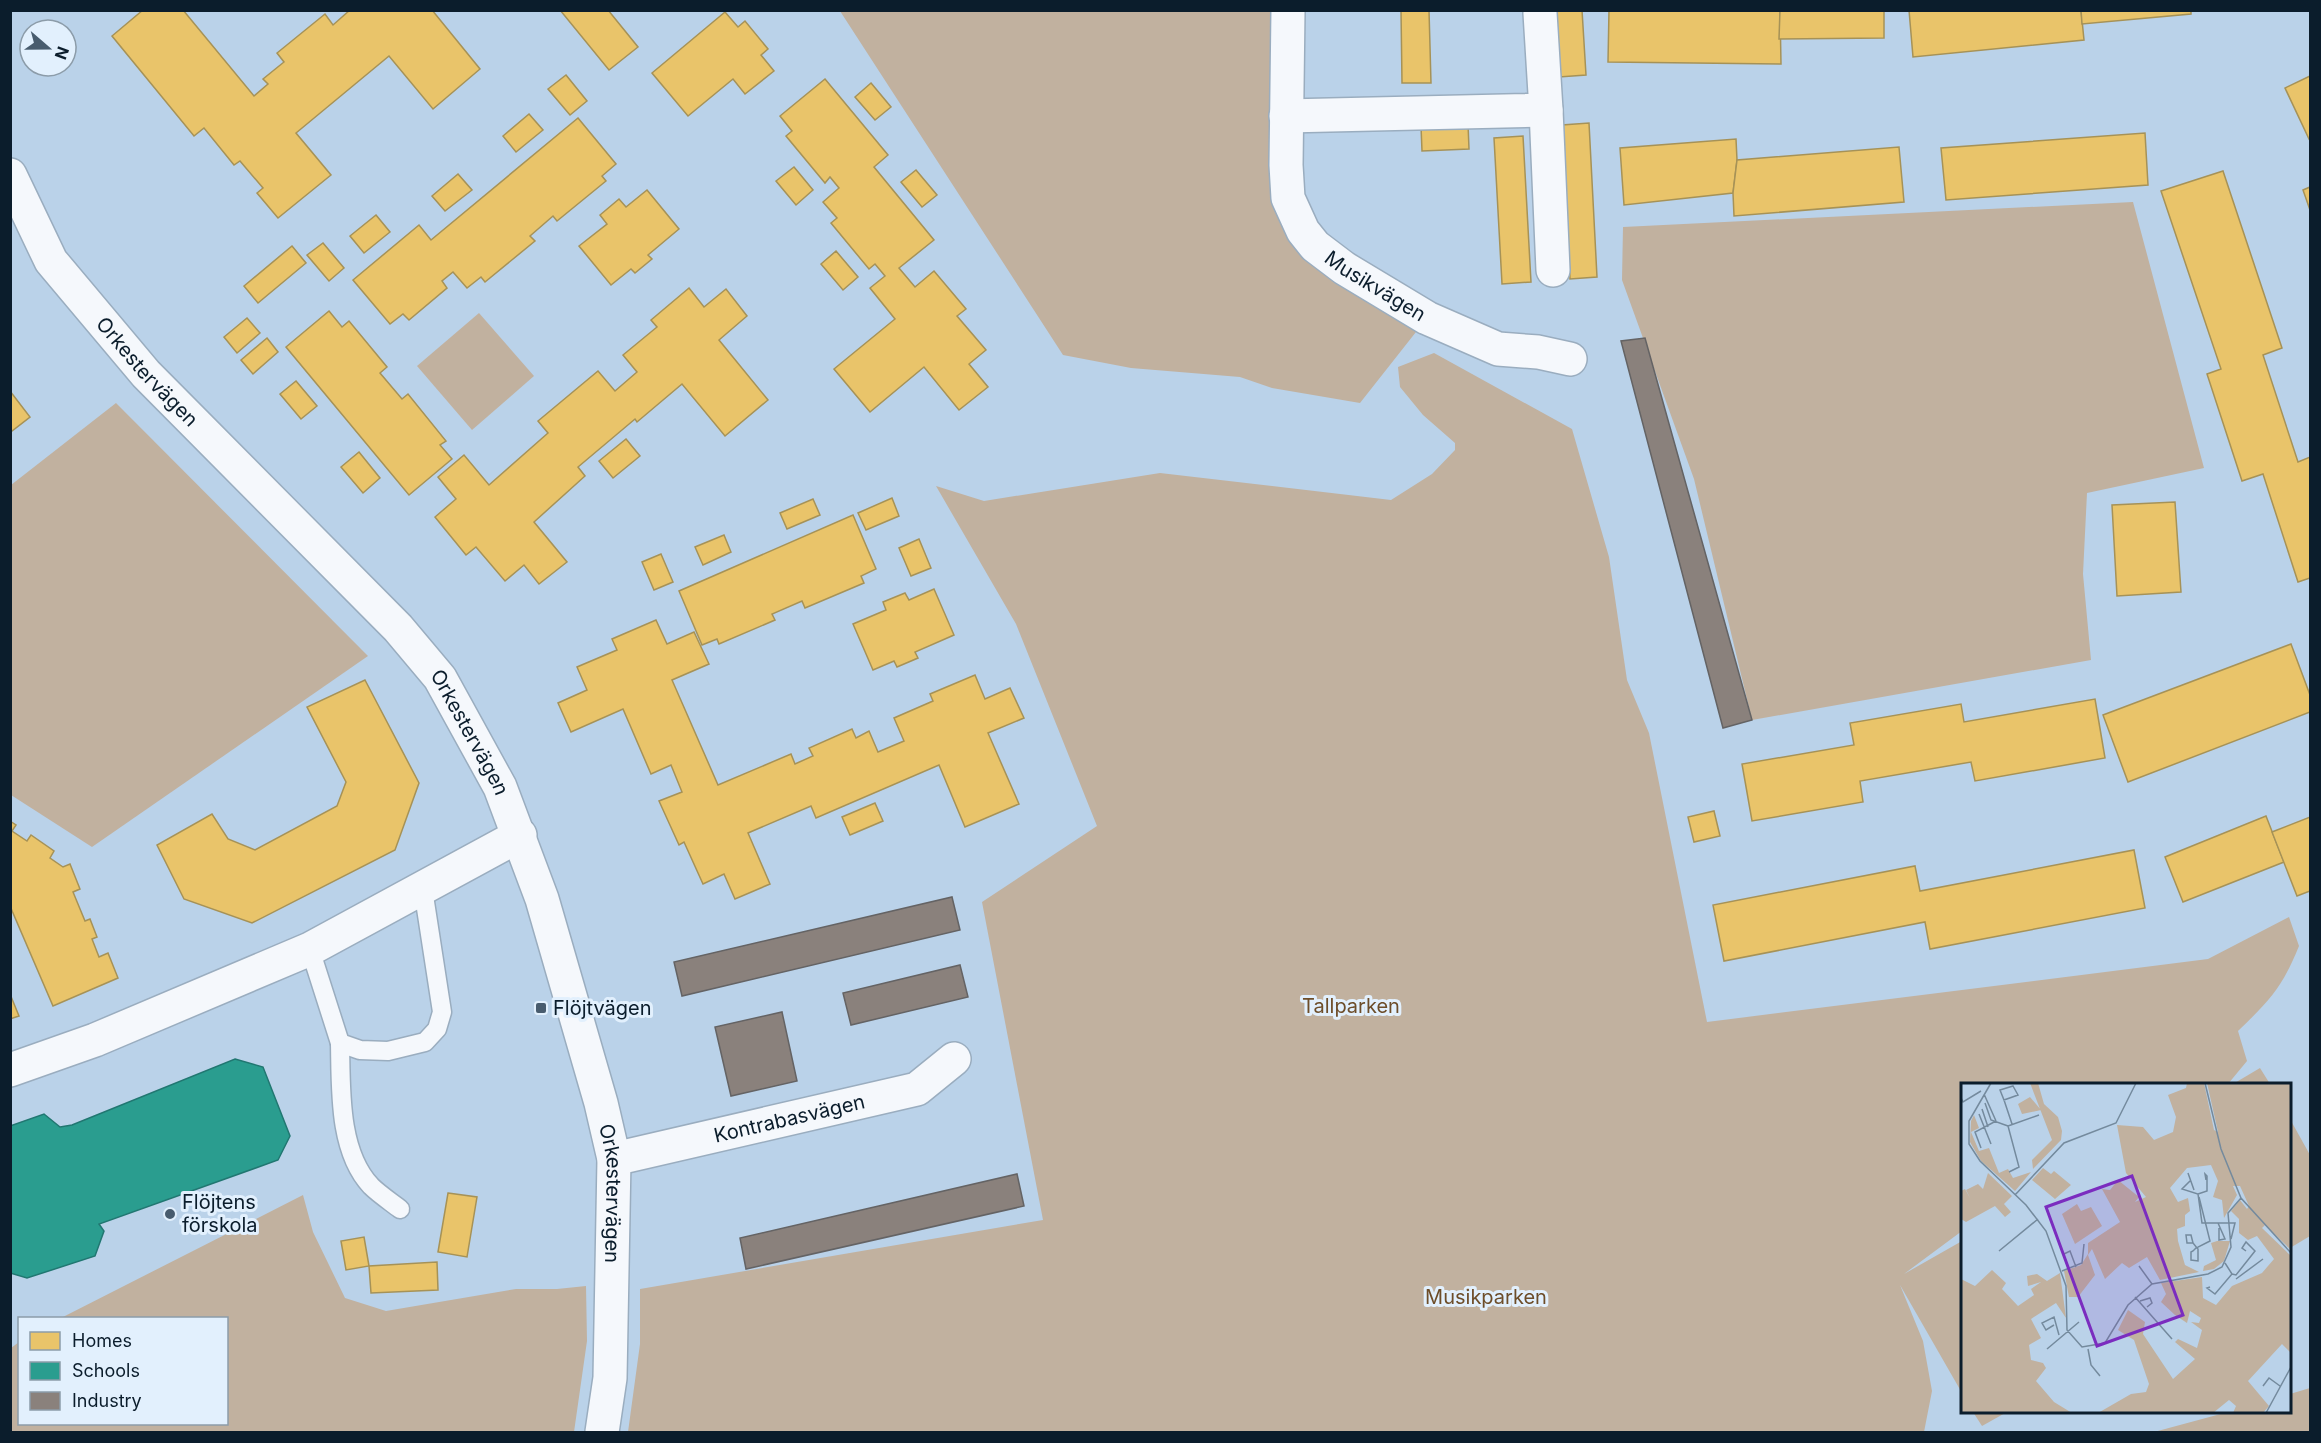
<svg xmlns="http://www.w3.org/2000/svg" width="2321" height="1443" font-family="Inter,sans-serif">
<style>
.green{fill:#c1b19f}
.homes{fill:#e9c46a;stroke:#a69257;stroke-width:1.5}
.schools{fill:#2a9d8f;stroke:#217771;stroke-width:1.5}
.industry{fill:#8a817c;stroke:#646364;stroke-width:1.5}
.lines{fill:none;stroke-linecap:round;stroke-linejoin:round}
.service-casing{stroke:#9aadbf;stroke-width:21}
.minor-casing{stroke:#9aadbf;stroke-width:36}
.service{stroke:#f5f8fc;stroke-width:18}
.minor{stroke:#f5f8fc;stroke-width:33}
.poi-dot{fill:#485c6e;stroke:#e2f0fd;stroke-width:2}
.labels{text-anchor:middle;stroke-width:6;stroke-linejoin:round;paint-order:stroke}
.street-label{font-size:20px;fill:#0b1d2c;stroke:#e2f0fd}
.park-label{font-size:20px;fill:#6d4d29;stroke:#e2f0fd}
.poi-label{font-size:20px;fill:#0b1d2c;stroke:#e2f0fd;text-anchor:start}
.inset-road{fill:none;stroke:#748a9d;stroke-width:1.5}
.view{fill:#7b2cbf;fill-opacity:0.15;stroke:#7b2cbf;stroke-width:3}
.inset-edge{fill:none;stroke:#0b1d2c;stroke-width:3}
</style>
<rect width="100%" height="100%" fill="#bad2e9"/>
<g class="green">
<polygon points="840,11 1288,11 1302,231 1427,318 1360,403 1272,388 1240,377 1131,368 1063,355"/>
<polygon points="2133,202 2204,468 2087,493 2083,574 2091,660 1752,720 1694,479 1622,280 1623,227"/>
<polygon points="479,313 534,376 472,430 417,366"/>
<path d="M1434,353L1572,429L1609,557L1627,680L1649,733L1707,1022L2208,959L2289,917L2299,946C2282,988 2270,1000 2238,1031L2247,1061L2228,1084H1962V1231L1904,1274L1962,1241V1393L1900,1285L1923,1341L1932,1391L1924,1432H628L640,1344V1289L1043,1220L982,902L1097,826L1016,624L936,486L984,501L1160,473L1391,500L1432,474L1455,450V443L1423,415L1400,387L1398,367Z"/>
<polygon points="116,403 368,656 92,847 11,795 11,485"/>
<polygon points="2260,1068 2270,1084 2233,1084"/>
<polygon points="2290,1119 2310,1155 2310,1236 2290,1248"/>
<polygon points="303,1195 313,1232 345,1298 386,1311 516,1289 557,1289 586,1286 587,1341 574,1432 11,1432 11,1348 19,1342 20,1424 226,1424 226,1318 61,1318"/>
<polygon points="2310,1388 2310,1432 2154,1432 2228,1412 2290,1412 2290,1394"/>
<polygon points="1973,1412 2007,1412 1982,1426"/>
</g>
<g class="homes">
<polygon points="143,10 183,10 254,96 268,84 263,79 284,62 277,53 325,14 333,25 350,10 432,10 480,69 433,109 389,56 296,133 331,175 278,218 257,193 263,188 240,161 234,165 204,128 194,136 112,36"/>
<polygon points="560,10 608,10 638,47 609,70"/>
<polygon points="1401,10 1429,10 1431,83 1402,83"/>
<polygon points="1555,10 1582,10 1586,75 1559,77"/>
<polygon points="1609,10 1780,10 1781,64 1608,62"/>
<polygon points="1780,10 1884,10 1884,38 1779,39"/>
<polygon points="1909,10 2081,10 2084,40 1913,57"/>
<polygon points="2081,10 2191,10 2191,14 2082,24"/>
<polygon points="725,12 738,27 745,21 768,49 761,55 774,71 745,94 733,79 688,116 652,73"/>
<polygon points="566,75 587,101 570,115 548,89"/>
<polygon points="2310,76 2310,138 2309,139 2285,88"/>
<polygon points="825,79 888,155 874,167 934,240 899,268 915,287 934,271 966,309 957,316 986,350 969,364 988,387 959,410 924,367 870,412 834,369 895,319 870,288 885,276 875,264 869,269 831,223 837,218 823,202 839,188 830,177 825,183 786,136 792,131 780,116"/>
<polygon points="871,83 891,107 875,120 855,97"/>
<polygon points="529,114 543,130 516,152 503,136"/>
<polygon points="578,118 616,164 602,176 606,181 557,221 553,216 530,236 535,241 485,282 481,277 467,288 453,272 442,281 447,288 409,320 403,314 390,324 353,280 419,225 431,240"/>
<polygon points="1589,123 1597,277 1570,279 1562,125"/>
<polygon points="1468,124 1469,149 1422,151 1421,126"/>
<polygon points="2145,133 2148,185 1946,200 1941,148"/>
<polygon points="1523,136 1531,282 1502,284 1494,138"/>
<polygon points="1736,139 1737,160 1733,193 1624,205 1620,148"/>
<polygon points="1899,147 1904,202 1734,216 1733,193 1737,160"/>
<polygon points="794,167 813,190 796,205 776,181"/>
<polygon points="916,170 937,195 922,207 901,182"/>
<polygon points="2223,171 2282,348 2263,355 2298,462 2310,457 2310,578 2298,582 2263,474 2242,481 2207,374 2221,369 2161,191"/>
<polygon points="458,174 472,190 445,211 432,196"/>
<polygon points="2310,187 2310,210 2303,190"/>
<polygon points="647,190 679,229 648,255 652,259 635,273 631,269 611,285 579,246 607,224 600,215 619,199 626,207"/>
<polygon points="376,215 390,232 364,253 350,236"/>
<polygon points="323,243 344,268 329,281 307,255"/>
<polygon points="292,246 306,263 258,303 244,286"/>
<polygon points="836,251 858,277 843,290 821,264"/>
<polygon points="689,288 704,307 726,289 747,316 719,340 768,400 725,436 682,384 637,422 635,419 578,467 585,476 534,522 567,562 539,584 524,565 505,581 476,547 466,555 435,517 456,499 438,477 464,455 489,485 548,433 538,421 598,371 615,391 637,372 623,355 657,327 651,320"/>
<polygon points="329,311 342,327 349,321 387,367 380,373 402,399 408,394 446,441 440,445 452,459 409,495 286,347"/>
<polygon points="247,318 260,333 237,353 224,337"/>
<polygon points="267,338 278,352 253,374 241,360"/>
<polygon points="296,381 317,406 301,419 280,394"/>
<polygon points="10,391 30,417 12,431 10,429"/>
<polygon points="626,439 640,456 613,478 599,461"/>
<polygon points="359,452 380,478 363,493 341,467"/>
<polygon points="892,498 899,516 866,530 858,513"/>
<polygon points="813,499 820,515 787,529 780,513"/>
<polygon points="2175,502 2181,592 2117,596 2112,505"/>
<polygon points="853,515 876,569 861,576 864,583 805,608 802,601 772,614 775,620 719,644 717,639 702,645 679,591"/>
<polygon points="724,535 731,552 703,565 695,547"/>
<polygon points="919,539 931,568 911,576 899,548"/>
<polygon points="661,554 673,582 654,590 642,562"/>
<polygon points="934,589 954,635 915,652 918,658 897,667 894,661 873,670 853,624 886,610 883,602 905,593 909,600"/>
<polygon points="656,620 667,644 694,632 709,664 672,680 718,785 791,754 795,764 813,756 809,748 852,729 856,738 869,731 878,752 904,741 894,718 933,701 930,694 975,675 985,699 1010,688 1024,718 988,733 1019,804 965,827 939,765 816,818 811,806 748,833 770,884 735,899 724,874 703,884 684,842 679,845 659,801 682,792 671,765 651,774 623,709 571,732 558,703 587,690 577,667 617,650 612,639"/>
<polygon points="2291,644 2310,695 2310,712 2128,782 2103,715"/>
<polygon points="365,680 419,783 395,850 252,923 184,899 157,845 212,814 228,839 255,850 337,806 346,782 307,707"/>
<polygon points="2095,699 2105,758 1975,781 1971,762 1860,781 1863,802 1752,821 1742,764 1854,745 1850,723 1961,704 1964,722"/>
<polygon points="875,803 883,821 850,835 842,817"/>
<polygon points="1714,811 1720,836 1694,842 1688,817"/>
<polygon points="2266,816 2284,862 2183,902 2165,857"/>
<polygon points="2310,817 2310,891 2297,896 2272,832"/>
<polygon points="10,821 16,825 12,831 27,841 31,835 54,851 50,858 63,867 70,864 80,889 73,892 85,921 90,919 97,937 92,939 99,957 108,953 118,978 53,1006 10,906"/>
<polygon points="2134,850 2145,908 1930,949 1925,922 1724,961 1713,905 1915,866 1920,891"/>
<polygon points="10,994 19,1016 10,1019"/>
<polygon points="448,1193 477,1197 467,1257 438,1252"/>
<polygon points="364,1237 369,1266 346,1270 341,1241"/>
<polygon points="437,1262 438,1290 371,1293 369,1266"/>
</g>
<polygon class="schools" points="235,1059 263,1067 290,1136 278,1160 99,1224 104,1231 95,1256 27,1278 10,1273 10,1126 44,1114 60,1127 72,1125"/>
<g class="industry">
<polygon points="1645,338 1752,720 1723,728 1621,341"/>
<polygon points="952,897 960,930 682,996 674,962"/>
<polygon points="960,965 968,997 851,1025 843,993"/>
<polygon points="782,1012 797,1081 731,1096 715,1027"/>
<polygon points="1017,1174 1024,1206 746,1269 740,1238"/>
</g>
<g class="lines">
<defs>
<g id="service">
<polyline points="310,949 340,1043 360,1050 388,1051 425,1042 437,1029 442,1012 423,889"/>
<path d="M340,1043C341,1088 338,1151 371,1186C379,1194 391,1202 400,1209"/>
</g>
<g id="minor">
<path id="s1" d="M1288,10L1286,165L1288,198L1303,231L1315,246L1344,268L1427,318L1498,349L1538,352L1570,359"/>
<polyline points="1546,110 1553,270"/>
<polyline points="1286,116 1546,110 1540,13"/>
<path id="s2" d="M10,175L51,261L146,374L398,628L440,678L500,787L542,899L601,1103L614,1159L610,1378L602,1432"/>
<polyline points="10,1070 95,1040 310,949 520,835"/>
<path id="s3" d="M614,1159L917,1089L954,1059"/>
</g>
</defs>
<use href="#service" class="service-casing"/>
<use href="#minor" class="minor-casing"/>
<use href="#service" class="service"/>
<use href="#minor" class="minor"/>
</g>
<g class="poi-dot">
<rect x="535" y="1002" width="12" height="12" rx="3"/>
<circle cx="170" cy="1214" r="6"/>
</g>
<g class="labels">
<g class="street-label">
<text dy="7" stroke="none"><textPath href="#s1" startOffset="316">Musikvägen</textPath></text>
<text dy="7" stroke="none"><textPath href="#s2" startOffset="242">Orkestervägen</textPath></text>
<text dy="7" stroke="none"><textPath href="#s2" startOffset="728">Orkestervägen</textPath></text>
<text dy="7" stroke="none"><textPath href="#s3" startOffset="180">Kontrabasvägen</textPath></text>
<text dy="7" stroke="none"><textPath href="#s2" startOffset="1214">Orkestervägen</textPath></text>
</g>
<g class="park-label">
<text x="1351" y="1013">Tallparken</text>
<text x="1486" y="1304">Musikparken</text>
</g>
<g class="poi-label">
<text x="553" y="1015">Flöjtvägen</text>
<text x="182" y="1209">Flöjtens<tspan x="182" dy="23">förskola</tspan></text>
</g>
</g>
<g transform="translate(1961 1083)">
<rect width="330" height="330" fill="#bad2e9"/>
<path d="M69,0H77L83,21L97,34L101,48L100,57L72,86L71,77L91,57ZM226,0H243L253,47L257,49L246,0H330V167L304,142L301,145L330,173V270L321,261L287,298L308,323L302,330H272L275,323L268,317L252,330H137L170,311L185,309L188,301L173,257L157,247L167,227L184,239L182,251L212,296L234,276L214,259L217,256L236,265L241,247L230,239L238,240L240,235L229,228L226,240L214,232L200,219L205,211L200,200L241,194L242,215L255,222L271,203L301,190L313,176L296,153L287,157L278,150V136L270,128L279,117L286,126L288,123L279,103H272L276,112L263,135L261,117L252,114L257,98L250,82L226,85L209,105L217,119L227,115L229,128L224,132V143L216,146L217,158L224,182L238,189L199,197L186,174L168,185L161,180L144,196L131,166L127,172L134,192L117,214H108L103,188L120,182L127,171V160L159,139L141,106L149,107L157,97L178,114L174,119L185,114L165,90L156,42L182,44L193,57L212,49L215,34L207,12L225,5ZM69,14L80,27L61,31L57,21ZM13,32L18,45L10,49L18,68L28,65L38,90L47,86L52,95L70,89L54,108L20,78L9,59L10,38ZM82,85L90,91L93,88L110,102L94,116L71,97ZM27,90L51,113L43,121L50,129L44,134L34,123L5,139L0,136V108L4,106L9,115L5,107L17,101L22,106ZM116,121L120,128L130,124L141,143L114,161L101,131ZM256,158H269L263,178L253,186L242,188L243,183L255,177L250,160ZM31,187L45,200L41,206L57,223L73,212L70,206L80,199L67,203L66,193L76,191L86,198L99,190L105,235L95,220L70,236L80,255L68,262L70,277L82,280L85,285L75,298L93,319L111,330H0V196L14,203Z" fill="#c1b19f"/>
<path class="inset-road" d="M30,0L8,38V61L19,78L65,122L85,148L105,203L106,247L121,264L144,260L167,222L191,201L247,191L261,184L270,164L267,130L280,115M244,0L260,66L280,115L330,170M52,3L57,12L43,17L39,7ZM23,11L35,38M0,15L2,19L20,8M43,17L51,41M24,20L30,37L47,43M21,26L27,44M18,31L30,61M20,65L14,49L35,38M48,89L58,84L47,43L78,32M227,90L233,107M230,97L221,106L237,111L241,140H274L270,156M237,111L246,108V93L244,91L245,97M54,112L103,60L155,40L175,0M257,140L264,156L258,157V145M232,160H226L225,152H230L232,160L236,165L237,166V178L230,177V169L232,168L235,165H236L237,164L249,158L238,114M38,168L77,136M103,171L109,168L115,184M178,183L191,201M101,188L121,180L123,161M271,191L275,192L294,168L285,159L281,165L285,168M275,196L302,176M249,204L246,205L254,211L271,191L264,180M174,214L211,256M179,218L189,215L191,220L186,224M93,242L85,247L81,240L93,234L98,252M86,266L118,239M127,266L130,282L139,293M302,303L308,295L319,303M305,330L330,284"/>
<path class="view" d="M171,93L222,232L136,263L85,124Z"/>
<rect width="330" height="330" class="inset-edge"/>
</g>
<rect width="2321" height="1443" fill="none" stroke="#0b1d2c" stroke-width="24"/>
<rect x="18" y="1317" width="210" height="108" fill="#e2f0fd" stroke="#8c9ca9" stroke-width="1.5"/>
<rect x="30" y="1332" width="30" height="18" fill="#e9c46a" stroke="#8c9ca9" stroke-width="1.5"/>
<text x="72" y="1347" font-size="18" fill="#0b1d2c">Homes</text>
<rect x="30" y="1362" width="30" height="18" fill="#2a9d8f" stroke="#8c9ca9" stroke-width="1.5"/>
<text x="72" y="1377" font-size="18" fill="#0b1d2c">Schools</text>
<rect x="30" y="1392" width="30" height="18" fill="#8a817c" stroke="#8c9ca9" stroke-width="1.5"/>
<text x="72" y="1407" font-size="18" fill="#0b1d2c">Industry</text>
<g transform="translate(48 48) rotate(110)"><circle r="28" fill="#e2f0fd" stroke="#8c9ca9" stroke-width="1.5"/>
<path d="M0-4.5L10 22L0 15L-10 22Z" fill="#485c6e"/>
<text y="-9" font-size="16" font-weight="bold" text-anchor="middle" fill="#0b1d2c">N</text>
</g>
</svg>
